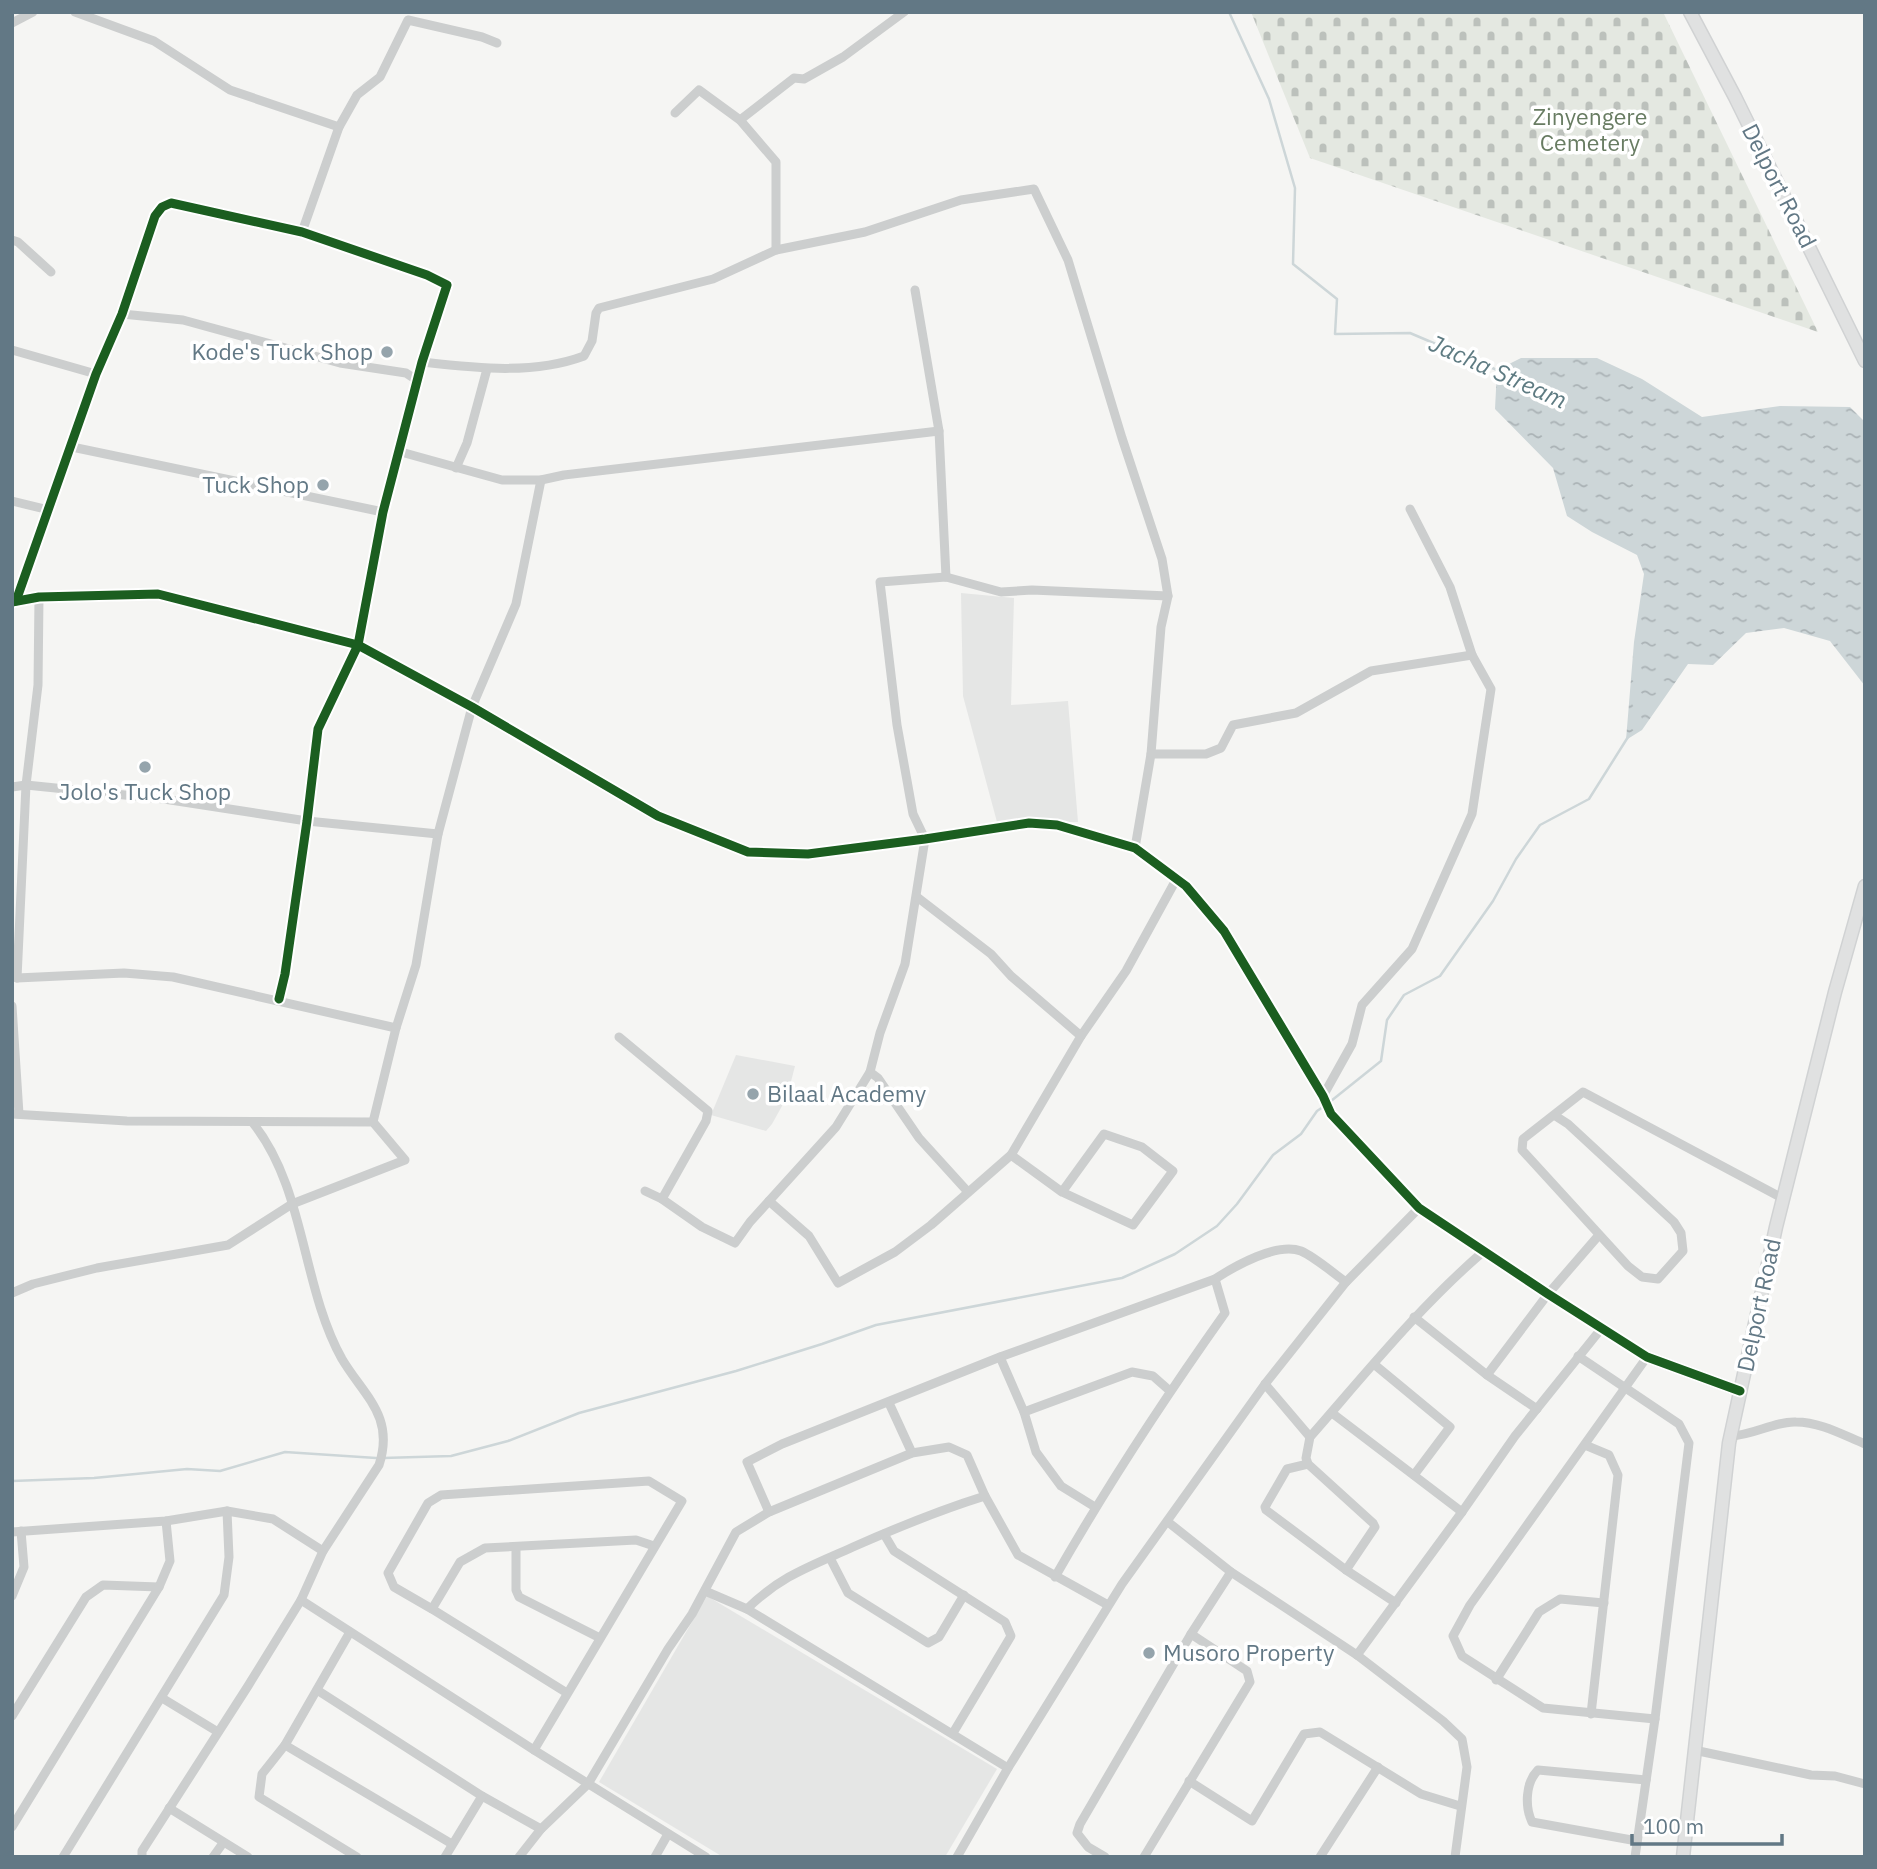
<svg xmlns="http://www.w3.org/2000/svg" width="1877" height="1869" font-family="'IBM Plex Sans',sans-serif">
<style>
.built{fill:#e5e6e5}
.cemetery{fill:url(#cemetery-stones)}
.water{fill:url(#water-ripples)}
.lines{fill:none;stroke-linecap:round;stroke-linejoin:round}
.stream{stroke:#cdd6d8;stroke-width:2.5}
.secondary-casing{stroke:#d0d2d3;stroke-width:15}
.minor{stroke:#cccece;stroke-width:9}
.tertiary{stroke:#cccece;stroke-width:12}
.secondary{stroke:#e0e1e1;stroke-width:12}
.cycleway-casing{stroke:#fff;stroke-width:13}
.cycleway{stroke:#1b5e20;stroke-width:9}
.poi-dot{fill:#95a4ac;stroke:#fff;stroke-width:2.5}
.labels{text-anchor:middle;stroke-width:7;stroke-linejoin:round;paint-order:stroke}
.park-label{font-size:23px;fill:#687c62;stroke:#fff}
.street-label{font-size:23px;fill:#627885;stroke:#fff}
.poi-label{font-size:23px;fill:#627885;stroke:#fff;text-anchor:end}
.water-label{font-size:24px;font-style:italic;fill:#5e7b82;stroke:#fff}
</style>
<defs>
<pattern id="cemetery-stones" width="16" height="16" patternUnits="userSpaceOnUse" patternTransform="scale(1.75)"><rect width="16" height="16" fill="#e4e8e1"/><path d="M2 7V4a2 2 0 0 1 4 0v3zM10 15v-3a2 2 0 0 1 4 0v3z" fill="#bcc1bc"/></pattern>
<pattern id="water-ripples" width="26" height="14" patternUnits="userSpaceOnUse" patternTransform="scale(1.75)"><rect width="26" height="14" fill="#cdd6d8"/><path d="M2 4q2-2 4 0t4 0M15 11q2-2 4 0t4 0" fill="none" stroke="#aab2b5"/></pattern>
</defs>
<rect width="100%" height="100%" fill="#f5f5f3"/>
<g class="built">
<polygon points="961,593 1014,598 1011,705 1068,701 1078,822 997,822 963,696"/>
<polygon points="736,1055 795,1066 787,1097 772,1124 766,1131 711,1115"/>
<polygon points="707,1596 997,1769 945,1857 723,1857 599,1782"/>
</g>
<polygon class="cemetery" points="1251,12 1663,12 1818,332 1310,158"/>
<polygon class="water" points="1521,358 1597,358 1642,379 1702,417 1780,406 1850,407 1865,422 1865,686 1830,641 1784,628 1746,633 1713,665 1688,664 1642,730 1626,740 1634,642 1644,574 1637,555 1592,532 1567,516 1553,468 1495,409 1497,370"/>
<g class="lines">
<g class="stream">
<polyline points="1229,12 1269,99 1295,188 1293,264 1337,299 1335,334 1410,333 1497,370"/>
<polyline points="1331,1101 1381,1061 1387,1020 1404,995 1440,976 1493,901 1516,859 1540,825 1589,799 1628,737"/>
<polyline points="383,1458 451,1456 508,1441 579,1413 736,1371 822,1344 876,1325 1122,1278 1175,1254 1217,1226 1237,1204 1273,1155 1301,1134 1317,1111 1323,1107"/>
<polyline points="12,1481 94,1478 187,1469 220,1471 285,1452 376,1458"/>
</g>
<defs>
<g id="secondary">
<polyline points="1690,12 1735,97 1865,361"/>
<polyline points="1683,1857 1729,1443 1776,1227 1835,992 1865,886"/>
</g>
</defs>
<use href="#secondary" class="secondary-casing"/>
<g class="minor">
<polyline points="75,12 154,41 230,90 339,127"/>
<polyline points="12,23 33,12"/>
<polyline points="675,113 699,90 740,120 776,162 776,250"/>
<polyline points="740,120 794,78 804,79 843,57 904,12"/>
<polyline points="302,232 339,127 357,95 380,77 408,20 482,37 497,43"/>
<polyline points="12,240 18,242 51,272"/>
<polyline points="915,290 939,431 946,577"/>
<polyline points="122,314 183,320 340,363 406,373 418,381"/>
<polyline points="12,350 96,374"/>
<path d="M422,362C475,368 533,375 584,356L592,341L596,313L599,308L713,279L776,250L865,232L961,200L1034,189L1068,260L1122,438L1162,559L1168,596L1161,627L1151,754L1135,848"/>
<polyline points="72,447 383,512"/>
<polyline points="401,452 502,480 541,480 564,475 939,431"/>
<polyline points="456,468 467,443 487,369"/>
<polyline points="12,501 49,510"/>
<polyline points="1410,509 1450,587 1472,655"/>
<polyline points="16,601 96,374 122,314 155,216 162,207 171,203 302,232 427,275 447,285 422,362 383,512 358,645 318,729 307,821 285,974 279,999"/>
<polyline points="1151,754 1206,754 1221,748 1233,725 1296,713 1371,671 1472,655 1491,689 1472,814 1412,949 1362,1005 1352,1044 1323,1096"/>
<polyline points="12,787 26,785 164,799 307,821 438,834"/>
<polyline points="12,976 17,978 124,973 173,977 396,1028"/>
<polyline points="17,978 26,785 38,685 39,597"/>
<polyline points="12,1006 19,1114"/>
<polyline points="1081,1036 1126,971 1177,878"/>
<polyline points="619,1037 708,1111 706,1121 662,1199 702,1227 735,1243 750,1222 836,1127 870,1072 880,1033 905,964 925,839 913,814 897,725 880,582 946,577 1001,592 1032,590 1168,596"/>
<polyline points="870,1072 878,1078 919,1138 968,1192"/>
<polyline points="12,1114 127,1121 373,1122 405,1160 292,1204 228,1245 97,1268 33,1284 12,1293"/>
<polyline points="1554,1115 1568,1124 1674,1222 1681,1233 1683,1251 1658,1279 1642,1277 1628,1266 1522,1150 1523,1139 1583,1092 1784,1199"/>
<polyline points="373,1122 396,1028 416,965 438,834 472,707 516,604 541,480"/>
<polyline points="1011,1155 1062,1192 1133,1225 1173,1171 1142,1147 1104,1134 1062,1192"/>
<polyline points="645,1191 662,1199"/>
<polyline points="769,1201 809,1236 838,1283 895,1252 931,1225 1011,1155 1081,1036 1011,976 991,954 917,897"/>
<polyline points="1414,1317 1487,1375 1537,1409"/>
<polyline points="1578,1356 1679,1424 1689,1443 1655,1719 1635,1857"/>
<polyline points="1000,1357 1024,1412 1036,1452 1061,1486 1095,1507"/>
<polyline points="1647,1357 1470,1605 1453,1636 1462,1656 1543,1708 1655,1719"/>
<polyline points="1375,1365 1450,1427 1414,1475"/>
<polyline points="1487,1375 1548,1294 1599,1235"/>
<polyline points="1265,1384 1310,1437"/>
<polyline points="889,1403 912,1453"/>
<polyline points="1024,1412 1132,1372 1153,1376 1170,1391"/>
<polyline points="1332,1413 1462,1512"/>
<path d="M1731,1436C1754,1435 1775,1421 1796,1422C1820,1422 1843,1435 1865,1444"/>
<polyline points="1585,1445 1609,1455 1618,1475 1591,1714"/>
<polyline points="1308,1464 1287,1469 1265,1507 1266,1510 1346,1570 1396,1603"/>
<path d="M769,1512L747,1462L782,1444L1000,1357L1215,1279C1235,1266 1277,1242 1301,1251C1315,1257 1334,1274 1346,1282"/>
<polyline points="1168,1522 1231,1572 1357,1655 1443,1721 1462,1739 1467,1767 1455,1857"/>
<polyline points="12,1532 166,1521 227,1511 273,1519 323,1551"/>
<polyline points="884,1534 894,1551 1005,1622 1011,1636 953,1733"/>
<polyline points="516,1547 516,1590 519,1597 600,1638"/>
<polyline points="830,1558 848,1593 928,1643 939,1637 964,1595"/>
<path d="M1346,1570L1375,1527L1373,1523L1308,1464L1306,1458L1310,1437C1366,1373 1420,1306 1484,1251"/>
<path d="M1055,1577C1107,1486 1164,1399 1225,1313L1215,1279"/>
<polyline points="705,1591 747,1609 1008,1768"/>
<polyline points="12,1596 24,1567 21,1531"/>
<polyline points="301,1600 534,1750 706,1857"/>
<polyline points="432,1609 460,1562 485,1548 636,1540 654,1546"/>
<path d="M747,1609C780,1576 811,1566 853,1547C896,1528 940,1510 985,1496"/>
<polyline points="350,1632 285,1745 262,1774 259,1797 357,1857"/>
<polyline points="1357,1655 1462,1512 1515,1436 1601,1329"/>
<polyline points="1496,1680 1539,1612 1560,1599 1604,1603"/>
<polyline points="317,1690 482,1796 541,1829"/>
<polyline points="162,1698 218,1732"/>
<polyline points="12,1716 86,1597 103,1585 159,1587"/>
<polyline points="285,1745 452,1844"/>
<polyline points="534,1750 682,1501 649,1481 441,1495 428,1503 388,1573 394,1587 432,1609 567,1693"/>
<polyline points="1694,1750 1811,1775 1835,1776 1865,1784"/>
<polyline points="1189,1781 1252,1821 1304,1734 1320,1732 1421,1794 1460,1806"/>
<polyline points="169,1808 248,1857"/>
<polyline points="12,1827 159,1587 170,1561 166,1521"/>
<path d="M1637,1841L1532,1822C1525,1807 1525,1783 1538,1770L1646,1780"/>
<polyline points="63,1857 224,1595 229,1557 227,1511"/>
<path d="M142,1857V1851L248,1686L301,1600L323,1551L379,1465C395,1416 364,1396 342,1359C301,1285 306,1190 253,1123"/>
<polyline points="213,1857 223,1843"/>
<polyline points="445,1857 482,1796"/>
<polyline points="519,1857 541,1829 588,1784 668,1649 692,1614 736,1532 769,1512 912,1453 949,1447 967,1455 985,1496 1018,1555 1108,1605"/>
<polyline points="655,1857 668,1834"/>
<polyline points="957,1857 1008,1768 1122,1584 1265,1384 1346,1282 1419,1208"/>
<polyline points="1105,1857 1088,1847 1077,1833 1080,1824 1191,1634 1231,1572"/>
<polyline points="1144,1857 1250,1682 1247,1671 1191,1634"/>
<polyline points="1320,1857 1378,1767"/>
</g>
<polyline class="tertiary" points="12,602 39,597 158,594 358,645 472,707 658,816 748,852 808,854 925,839 1029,823 1057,825 1135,848 1186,886 1224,931 1323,1096 1331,1114 1419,1208 1548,1294 1647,1357 1740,1391"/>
<use href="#secondary" class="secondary"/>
<defs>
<g id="cycleway">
<polyline points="16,601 96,374 122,314 155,216 162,207 171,203 302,232 427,275 447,285 422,362 383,512 358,645 318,729 307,821 285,974 279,999"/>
<polyline points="12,602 39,597 158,594 358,645 472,707 658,816 748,852 808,854 925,839 1029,823 1057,825 1135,848 1186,886 1224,931 1323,1096 1331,1114 1419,1208 1548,1294 1647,1357 1740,1391"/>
</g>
</defs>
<use href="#cycleway" class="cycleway-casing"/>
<use href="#cycleway" class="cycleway"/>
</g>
<g class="poi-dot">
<circle cx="387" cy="352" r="7"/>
<circle cx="323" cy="485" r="7"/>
<circle cx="145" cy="767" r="7"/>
<circle cx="753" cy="1094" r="7"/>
<circle cx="1149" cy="1653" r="7"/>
</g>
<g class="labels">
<g class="park-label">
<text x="1590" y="125">Zinyengere<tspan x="1590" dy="26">Cemetery</tspan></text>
</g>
<g class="street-label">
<text transform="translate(1779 186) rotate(63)" y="8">Delport Road</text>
<text transform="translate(1759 1305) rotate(-78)" y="8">Delport Road</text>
</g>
<g class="poi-label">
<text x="373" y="360">Kode's Tuck Shop</text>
<text x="309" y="493">Tuck Shop</text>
<text x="145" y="800" text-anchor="middle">Jolo's Tuck Shop</text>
<text x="767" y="1102" text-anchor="start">Bilaal Academy</text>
<text x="1163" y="1661" text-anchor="start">Musoro Property</text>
</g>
<g class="water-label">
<text transform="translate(1498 372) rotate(24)" y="8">Jacha Stream</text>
</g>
</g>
<rect width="1877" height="1869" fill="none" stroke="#627885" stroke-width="28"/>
<path d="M1632 1834v10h150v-10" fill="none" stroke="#627885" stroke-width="3.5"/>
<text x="1643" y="1834" font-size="21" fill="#627885" stroke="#ffffff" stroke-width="5" paint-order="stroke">100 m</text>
</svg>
